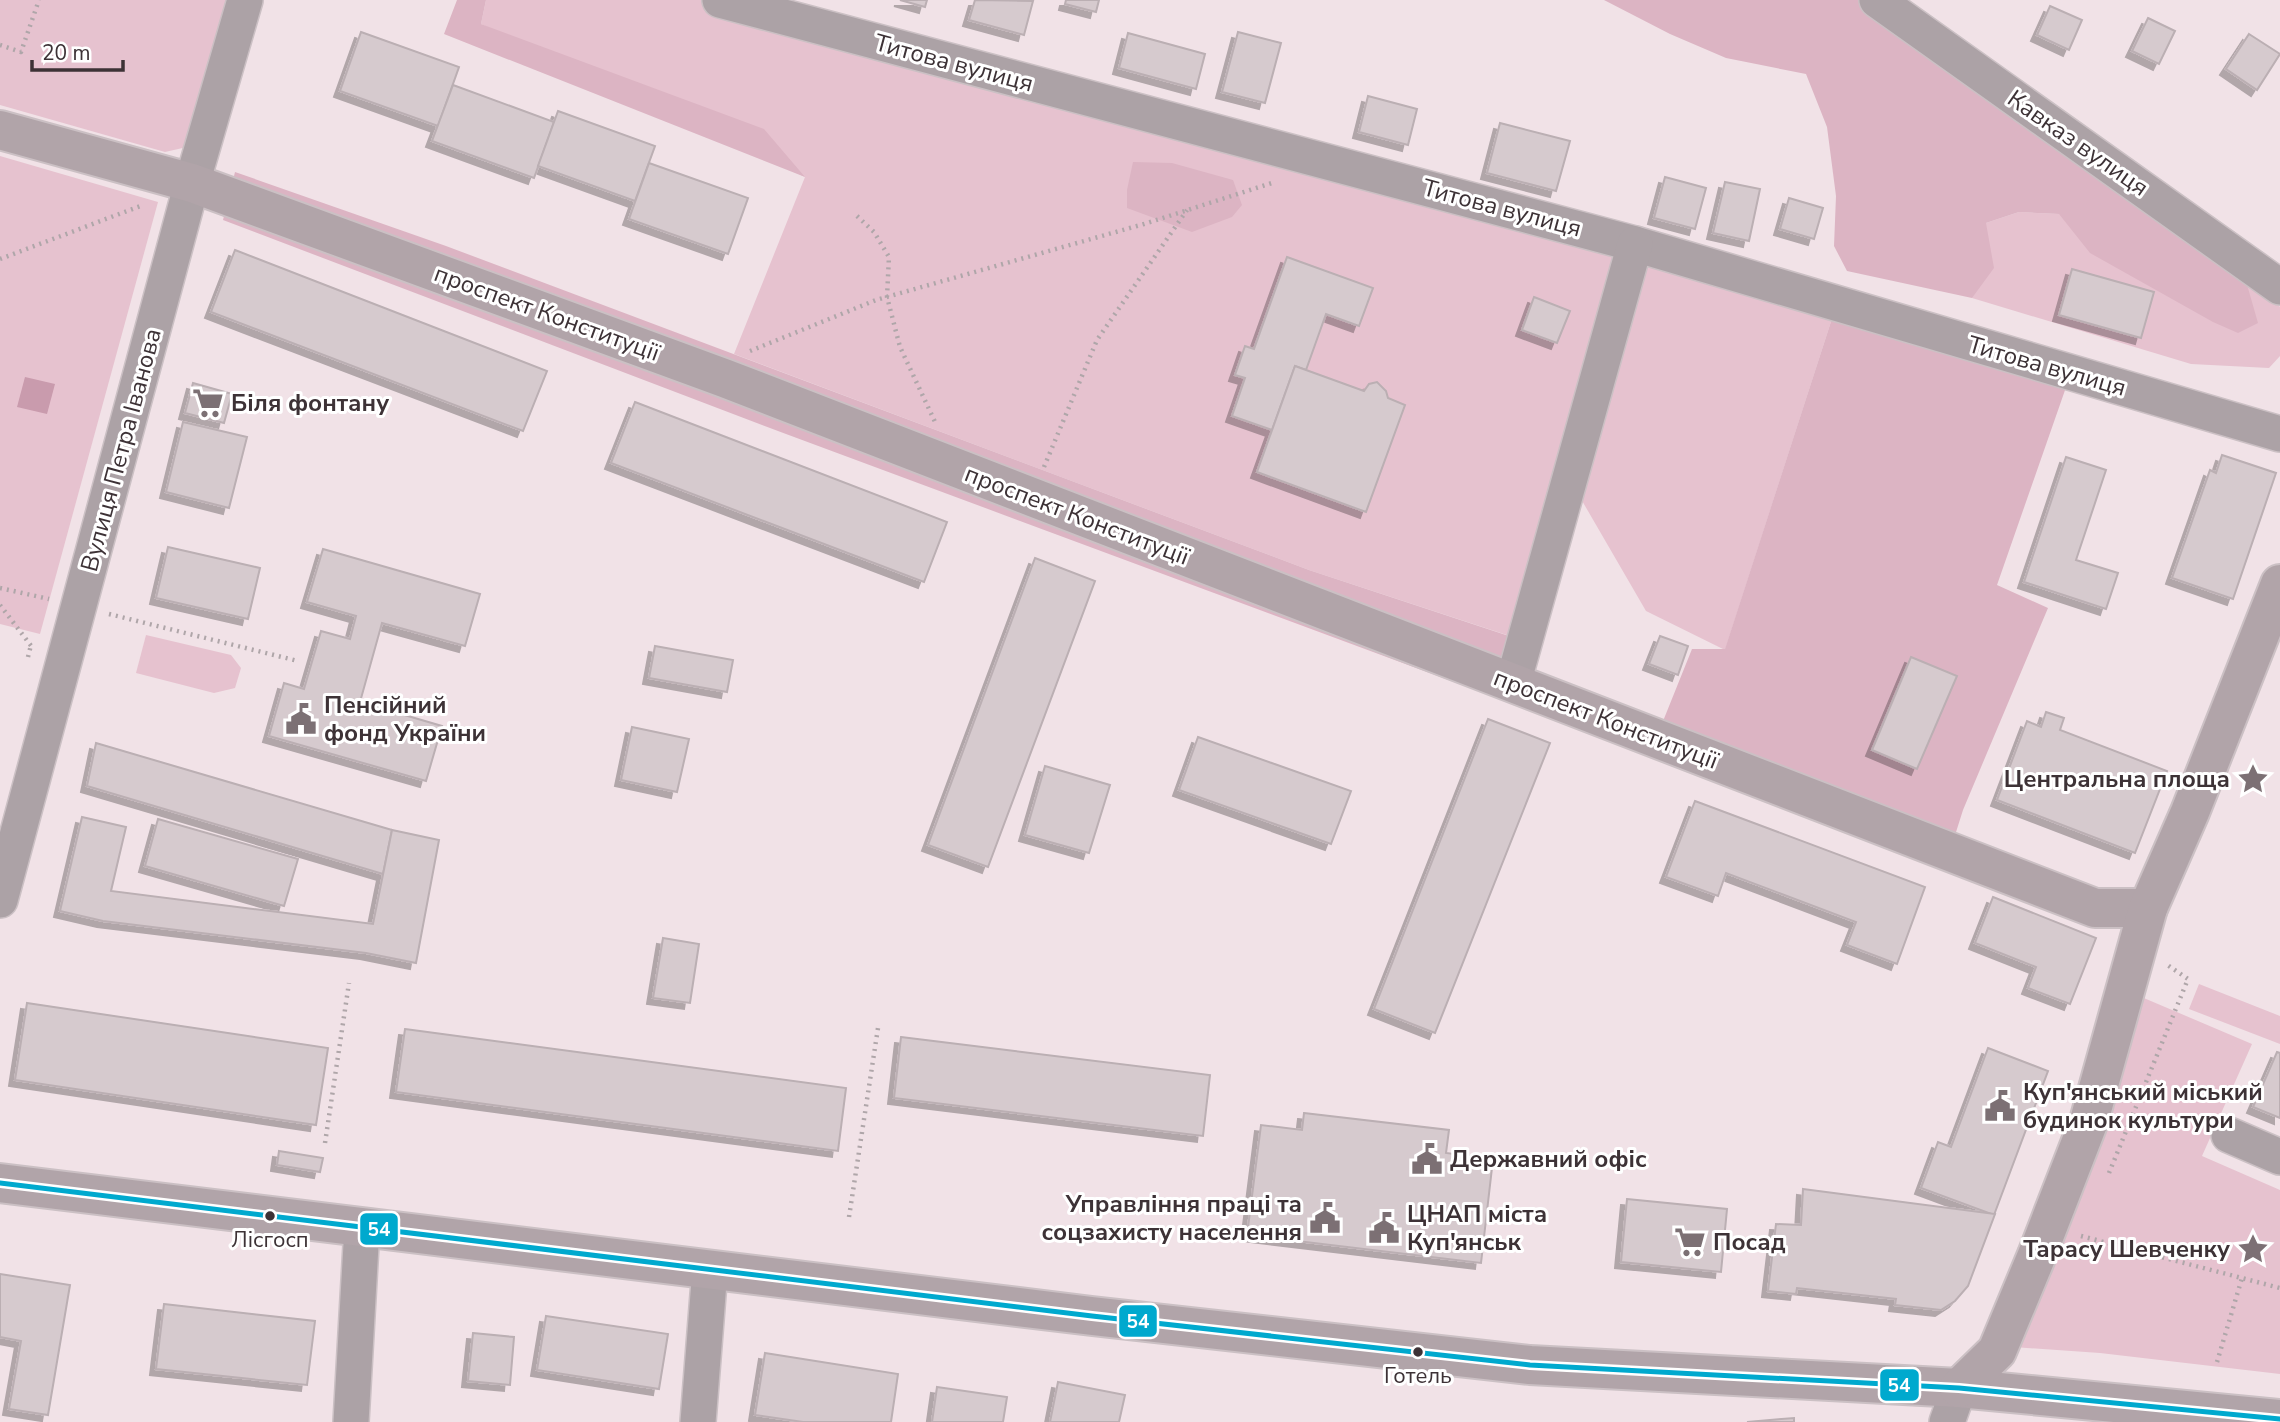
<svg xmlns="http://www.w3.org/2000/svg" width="2280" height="1422" font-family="'Nunito Sans',sans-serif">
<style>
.green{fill:#e6c2cf}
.forest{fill:#dcb4c3}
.water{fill:#c99bad}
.building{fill:#d6cace;stroke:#bbafb3;stroke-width:2;filter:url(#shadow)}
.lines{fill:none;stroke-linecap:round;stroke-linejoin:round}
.minor-casing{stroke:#cbc0c4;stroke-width:38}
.major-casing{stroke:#cbc0c4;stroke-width:42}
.path{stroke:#afa6a9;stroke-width:4.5;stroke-dasharray:2 5;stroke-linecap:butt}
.minor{stroke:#aca2a6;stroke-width:35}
.major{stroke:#b1a4a9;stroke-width:38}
.bus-1-casing{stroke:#fff;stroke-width:10}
.bus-1{stroke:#00a9ce;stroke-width:5}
.bus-dot{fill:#3d3236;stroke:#fff;stroke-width:2.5}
.labels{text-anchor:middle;stroke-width:6;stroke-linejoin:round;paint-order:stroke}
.bus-label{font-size:22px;fill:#3d3236;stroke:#fff}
.street-label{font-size:24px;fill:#3d3236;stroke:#fff}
.poi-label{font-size:24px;font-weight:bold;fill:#3d3236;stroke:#fff;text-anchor:start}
.line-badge{stroke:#fff;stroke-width:2.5}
.badge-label{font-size:19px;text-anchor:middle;font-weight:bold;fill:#fff}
</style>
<defs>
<filter id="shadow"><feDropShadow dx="-6" dy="6" stdDeviation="0" flood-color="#0004"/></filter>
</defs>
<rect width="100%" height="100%" fill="#f1e2e7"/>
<g class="green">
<polygon points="0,0 231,0 187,147 165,152 0,105"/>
<polygon points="486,0 720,0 1837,303 1725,650 1646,611 1570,480 1525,641 1309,570 734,354 805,177 481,24"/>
<polygon points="0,156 158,202 40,634 0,624"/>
<polygon points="2019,212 2059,214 2256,277 2280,307 2280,356 2269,368 2191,364 1972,298 1986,223"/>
<polygon points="146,635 231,655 241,668 235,688 214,693 136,673"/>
<polygon points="2199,984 2280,1016 2280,1044 2189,1009"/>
<polygon points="2125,990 2252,1044 2202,1156 2280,1190 2280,1374 2100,1353 1999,1346"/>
</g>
<g class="forest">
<polygon points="457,0 486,0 481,24 764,129 805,177 444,34"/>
<polygon points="1604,0 1877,0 2246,281 2258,323 2238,333 2213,322 2090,253 2059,214 2019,212 1986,223 1994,268 1972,298 1847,271 1834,246 1836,196 1827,127 1806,74 1726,58 1670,34"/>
<polygon points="1133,162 1172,163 1233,180 1242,205 1232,217 1192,232 1127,208 1127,190"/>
<polygon points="235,172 446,246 1309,570 1515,638 1497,698 786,434 223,220"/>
<polygon points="1837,303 2071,373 1997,585 2048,608 1963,810 1944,870 1649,756 1692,649 1725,649"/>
</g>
<polygon class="water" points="25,377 55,384 47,414 17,407"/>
<g class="building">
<polygon points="900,0 927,0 925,7"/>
<polygon points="975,0 1033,1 1024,35 969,20"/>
<polygon points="1066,0 1099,0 1096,12 1065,4"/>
<polygon points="2050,6 2082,20 2069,50 2037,35"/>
<polygon points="2148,18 2175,31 2159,64 2132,51"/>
<polygon points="361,32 459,67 438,126 340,91"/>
<polygon points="1238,32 1281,43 1265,103 1222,92"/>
<polygon points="1128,33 1205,54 1196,89 1119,68"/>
<polygon points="2249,34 2280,54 2257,90 2226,69"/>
<polygon points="453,85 554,122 534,178 432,141"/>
<polygon points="1368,96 1417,109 1408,145 1359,132"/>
<polygon points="558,111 655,146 635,201 538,166"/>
<polygon points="1500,123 1570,141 1556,191 1487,173"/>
<polygon points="649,163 748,198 728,254 629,219"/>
<polygon points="1665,177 1706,188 1695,229 1654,218"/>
<polygon points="1725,182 1760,189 1749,241 1713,233"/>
<polygon points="1789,198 1823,208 1814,239 1780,229"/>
<polygon points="235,250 547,371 523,431 211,312"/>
<polygon points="1287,257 1373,288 1359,326 1326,314 1306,370 1295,366 1272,430 1232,416 1245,378 1235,375 1245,346 1254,349"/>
<polygon points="2072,269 2154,292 2141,338 2059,315"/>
<polygon points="1534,297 1570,311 1557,343 1522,330"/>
<polygon points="1295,366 1364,391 1369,384 1377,382 1386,391 1388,398 1405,405 1366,512 1257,472"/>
<polygon points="193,383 232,394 224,423 185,413"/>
<polygon points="635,402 947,522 924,582 611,463"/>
<polygon points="183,422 247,437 229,508 166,492"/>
<polygon points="2222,455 2276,473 2233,599 2172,578 2210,470 2216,473"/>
<polygon points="2066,457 2106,470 2076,560 2118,573 2106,609 2024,582"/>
<polygon points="168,547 260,568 248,619 156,598"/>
<polygon points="323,549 480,594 465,646 382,623 360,702 442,726 426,781 269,736 284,683 304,689 321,631 350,639 356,616 307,602"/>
<polygon points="1035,558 1095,581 988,867 928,845"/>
<polygon points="1660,636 1688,646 1678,675 1649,664"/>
<polygon points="655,646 733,660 727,692 649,678"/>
<polygon points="1911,657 1957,676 1917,769 1872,750"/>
<polygon points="2046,712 2064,718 2060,730 2167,771 2135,853 1997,800 2027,721 2041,727"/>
<polygon points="1488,719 1550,743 1435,1033 1374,1009"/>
<polygon points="632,727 689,739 677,792 621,780"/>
<polygon points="1198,737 1351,791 1331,844 1179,790"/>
<polygon points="96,743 392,830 383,874 87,786"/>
<polygon points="1045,766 1110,785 1089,853 1025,835"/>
<polygon points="1695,801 1925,887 1897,964 1847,945 1856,922 1726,873 1718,896 1666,877"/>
<polygon points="82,817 126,827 111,891 373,924 392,830 439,840 416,963 366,953 103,921 60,911"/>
<polygon points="158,819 298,859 284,906 145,866"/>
<polygon points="1993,897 2096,938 2070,1004 2028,988 2036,967 1975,943"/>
<polygon points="663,938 699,944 690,1003 653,998"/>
<polygon points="27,1003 328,1048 316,1125 15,1080"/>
<polygon points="405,1029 846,1088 838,1151 396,1092"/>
<polygon points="901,1037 1210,1075 1203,1136 894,1098"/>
<polygon points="1988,1048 2048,1071 1994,1215 1921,1188 1938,1142 1951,1147"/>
<polygon points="2277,1052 2280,1053 2280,1118 2253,1107"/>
<polygon points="1304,1113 1449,1130 1446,1153 1493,1159 1481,1263 1247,1235 1261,1125 1302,1130"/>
<polygon points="279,1151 323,1158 320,1172 277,1165"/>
<polygon points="1803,1189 1995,1214 1968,1286 1955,1301 1941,1310 1895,1305 1896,1299 1797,1288 1796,1294 1768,1291 1776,1224 1801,1225"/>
<polygon points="1627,1199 1727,1209 1721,1272 1621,1262"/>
<polygon points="0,1274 70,1285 48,1415 9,1409 21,1341 0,1337"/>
<polygon points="164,1304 315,1321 307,1385 156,1369"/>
<polygon points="546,1316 668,1334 659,1389 537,1370"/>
<polygon points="473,1333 514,1337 510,1385 468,1381"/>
<polygon points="765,1353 898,1374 891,1422 803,1422 755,1415"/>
<polygon points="1058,1382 1125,1395 1119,1422 1050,1422"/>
<polygon points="937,1387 1007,1397 1003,1422 932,1422"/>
<polygon points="1794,1418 1794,1422 1747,1422"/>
</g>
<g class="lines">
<defs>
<g id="minor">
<polyline points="720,0 1635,244 2280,434"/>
<polyline points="1877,0 2280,287"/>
<polyline points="1513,683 1635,244"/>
<polyline points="0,900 192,183 245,0"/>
<polyline points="2229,1135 2280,1157"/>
<polyline points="351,1422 362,1227"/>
<polyline points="698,1422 710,1269"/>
<polyline points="1947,1422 1959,1388"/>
</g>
<g id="major">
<polyline points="0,130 192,183 724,378 2095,908 2148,908"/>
<polyline points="0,1183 1092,1316 1530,1365 1959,1388 2280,1419"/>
<polyline points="1959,1388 1997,1351 2037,1255 2089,1121 2148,908 2190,812 2280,584"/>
</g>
</defs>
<use href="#minor" class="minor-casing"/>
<use href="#major" class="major-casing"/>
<g class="path">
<polyline points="0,45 21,52 39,0"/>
<polyline points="857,216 874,232 889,257 887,297 900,347 936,424"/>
<polyline points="0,259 143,205"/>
<polyline points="750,351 876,300 1144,224 1275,182"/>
<polyline points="1044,467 1097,340 1187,210"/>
<polyline points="0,588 49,599"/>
<polyline points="0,605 32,647"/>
<polyline points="109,614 298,661"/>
<polyline points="28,657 31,645"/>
<polyline points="325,1143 349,983"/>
<polyline points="2109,1173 2188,979 2166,964"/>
<polyline points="849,1217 878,1028"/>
<polyline points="2081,1236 2280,1288"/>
<polyline points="2217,1362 2242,1278"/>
</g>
<use href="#minor" class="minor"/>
<use href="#major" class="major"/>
<defs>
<polyline id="bus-1" points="0,1183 1092,1316 1530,1365 1959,1388 2280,1419"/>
</defs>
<use href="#bus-1" class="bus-1-casing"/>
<use href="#bus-1" class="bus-1"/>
</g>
<defs>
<symbol id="supermarket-bare" viewBox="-9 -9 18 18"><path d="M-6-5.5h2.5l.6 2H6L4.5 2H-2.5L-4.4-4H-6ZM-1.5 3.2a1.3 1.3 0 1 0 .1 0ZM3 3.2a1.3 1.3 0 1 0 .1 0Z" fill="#7c7074" stroke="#fff" stroke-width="2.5" paint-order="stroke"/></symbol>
<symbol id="civic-bare" viewBox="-9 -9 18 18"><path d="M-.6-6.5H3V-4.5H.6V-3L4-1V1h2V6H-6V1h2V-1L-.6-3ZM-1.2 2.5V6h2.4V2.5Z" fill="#7c7074" stroke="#fff" stroke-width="2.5" paint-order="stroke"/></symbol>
<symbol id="sight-bare" viewBox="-9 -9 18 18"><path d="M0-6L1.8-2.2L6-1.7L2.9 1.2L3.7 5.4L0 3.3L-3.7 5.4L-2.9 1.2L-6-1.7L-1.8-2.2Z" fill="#7c7074" stroke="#fff" stroke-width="2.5" paint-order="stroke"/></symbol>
</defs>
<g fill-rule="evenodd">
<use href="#supermarket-bare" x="186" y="381" width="44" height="44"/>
<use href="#civic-bare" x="279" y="697" width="44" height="44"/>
<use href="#sight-bare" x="2231" y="757" width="44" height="44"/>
<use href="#civic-bare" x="1978" y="1084" width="44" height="44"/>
<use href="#civic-bare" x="1405" y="1137" width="44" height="44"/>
<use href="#civic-bare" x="1303" y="1196" width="44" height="44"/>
<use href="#civic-bare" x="1362" y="1206" width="44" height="44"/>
<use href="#supermarket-bare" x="1668" y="1220" width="44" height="44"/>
<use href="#sight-bare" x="2231" y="1227" width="44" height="44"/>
</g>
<g class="bus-dot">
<circle cx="270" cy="1216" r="6"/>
<circle cx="1418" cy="1352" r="6"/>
</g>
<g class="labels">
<g class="bus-label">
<text x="270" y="1247">Лісгосп</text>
<text x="1418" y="1383">Готель</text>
</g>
<g class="street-label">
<text transform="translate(954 63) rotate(15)" y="8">Титова вулиця</text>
<text transform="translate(2078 143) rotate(35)" y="8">Кавказ вулиця</text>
<text transform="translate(1502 208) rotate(15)" y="8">Титова вулиця</text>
<text transform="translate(547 313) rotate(20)" y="8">проспект Конституції</text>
<text transform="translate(2047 366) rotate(16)" y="8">Титова вулиця</text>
<text transform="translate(121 450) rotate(-75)" y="8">Вулиця Петра Іванова</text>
<text transform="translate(1077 515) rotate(21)" y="8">проспект Конституції</text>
<text transform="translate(1606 719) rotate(21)" y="8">проспект Конституції</text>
</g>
<g class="poi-label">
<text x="231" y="411">Біля фонтану</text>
<text x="324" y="713">Пенсійний<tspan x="324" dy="28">фонд України</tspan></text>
<text x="2230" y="787" text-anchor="end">Центральна площа</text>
<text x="2023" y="1100">Куп'янський міський<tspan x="2023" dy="28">будинок культури</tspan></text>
<text x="1450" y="1167">Державний офіс</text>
<text x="1302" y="1212" text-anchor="end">Управління праці та<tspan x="1302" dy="28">соцзахисту населення</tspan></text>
<text x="1407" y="1222">ЦНАП міста<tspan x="1407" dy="28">Куп'янськ</tspan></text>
<text x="1713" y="1250">Посад</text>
<text x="2230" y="1257" text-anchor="end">Тарасу Шевченку</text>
</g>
</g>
<g class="line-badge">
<rect x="359" y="1212" width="40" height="34" rx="7" fill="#00a9ce"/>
<rect x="1118" y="1304" width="40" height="34" rx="7" fill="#00a9ce"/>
<rect x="1879" y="1368" width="41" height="34" rx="7" fill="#00a9ce"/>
</g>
<g class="badge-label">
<text x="379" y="1236">54</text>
<text x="1138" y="1328">54</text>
<text x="1899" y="1392">54</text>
</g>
<path d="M32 60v10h91v-10" fill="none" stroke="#3d3236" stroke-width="3.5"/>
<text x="42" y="60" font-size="21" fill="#3d3236" stroke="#ffffff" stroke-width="5" paint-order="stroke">20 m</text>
</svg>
